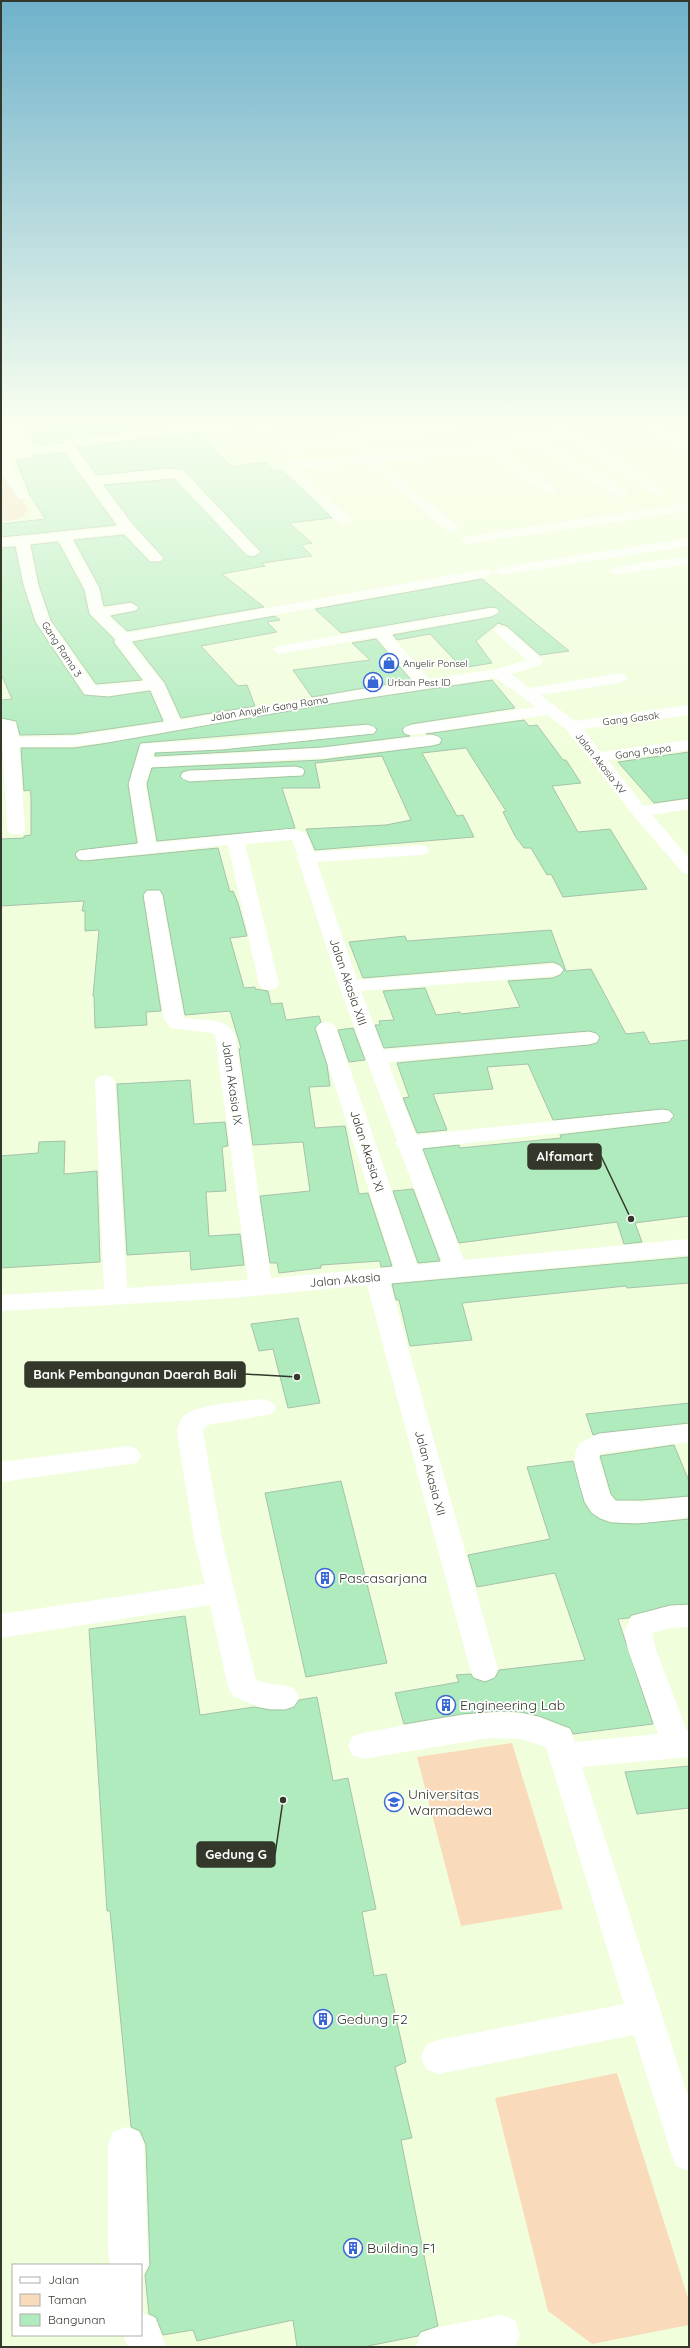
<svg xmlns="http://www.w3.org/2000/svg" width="690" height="2348" font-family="Quicksand,sans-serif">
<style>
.green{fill:#f9dbbc}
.building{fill:#b0ebbe;stroke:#a5c2ab;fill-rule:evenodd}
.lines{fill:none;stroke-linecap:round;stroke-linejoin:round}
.minor{fill:#fff;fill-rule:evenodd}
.labels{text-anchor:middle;stroke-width:3.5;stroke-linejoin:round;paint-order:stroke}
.far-street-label{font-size:10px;fill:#33382b;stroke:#fff}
.far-poi-label{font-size:10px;fill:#33382b;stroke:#fff;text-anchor:start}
.street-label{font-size:12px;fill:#33382b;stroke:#fff}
.near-poi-label{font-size:14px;fill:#33382b;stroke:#fff;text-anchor:start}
.leader{fill:none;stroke:#33382b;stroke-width:1.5}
.callout-dot{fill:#33382b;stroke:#fff;stroke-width:1.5}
.callout{fill:#33382b;stroke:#33382b;stroke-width:1.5}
.callout-label{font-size:13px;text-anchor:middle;font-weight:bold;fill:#fff}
</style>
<rect width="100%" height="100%" fill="#f1fedc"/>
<g class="green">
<polygon points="1,430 8,479 29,510 19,519 1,522"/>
<polygon points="512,1743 563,1909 461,1926 417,1757"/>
<polygon points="617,2073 689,2301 689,2325 592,2344 548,2311 495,2098"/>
</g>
<g class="building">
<polygon points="52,425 161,425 161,428 72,438 62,443 36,445 30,437 36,436 31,427"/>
<polygon points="199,433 232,467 266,462 274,471 282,470 332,518 289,523 312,543 301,545 312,556 262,563 265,566 222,574 264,607 127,631 111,616 136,611 139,607 131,602 104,606 100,588 74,540 124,535 150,562 161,562 164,558 134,525 104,485 174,479 247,556 254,557 261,552 183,469 165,468 97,475 77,447"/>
<polygon points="64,453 116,525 1,537 1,524 45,519 30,495 16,460 36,458 33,455"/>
<polygon points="58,542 84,590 89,614 114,639 114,643 142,680 96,684 51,620 39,585 31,545"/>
<polygon points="15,547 23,585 35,622 84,695 108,697 150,691 163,721 75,734 20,735 16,721 1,718 1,700 12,699 1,674 1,548"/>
<polygon points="482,579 569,651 540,655 507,626 498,623 476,641 492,663 462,668 430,634 397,640 393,635 492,617 500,612 497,608 492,607 341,633 315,609"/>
<polygon points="275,616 280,620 267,622 277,632 201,646 238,686 247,685 255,706 181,718 165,683 133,642"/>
<polygon points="376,639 411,680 312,697 293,670 370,660 352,643"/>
<polygon points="492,680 515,708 411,724 402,729 404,734 410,736 322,747 155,756 155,753 222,750 374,734 377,729 368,724 140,743 128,784 137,843 79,850 75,854 78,860 85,861 218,848 230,892 233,891 238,903 247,936 230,938 244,988 255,987 255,989 268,991 271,1004 282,1003 286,1020 319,1016 321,1022 315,1028 327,1065 330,1086 309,1087 315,1128 345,1126 359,1194 368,1193 392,1266 381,1267 380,1261 321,1265 321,1268 279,1273 277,1263 270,1263 260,1196 310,1191 303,1142 253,1145 239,1049 241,1048 230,1011 185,1015 163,895 160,890 147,890 143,895 161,1011 146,1012 147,1025 95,1028 94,996 93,996 99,930 85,931 85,911 82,911 84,901 1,906 1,839 24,838 24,836 31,835 31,795 30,790 24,791 21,748 75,748 108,743 324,705"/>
<path d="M524,720L529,726L537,725L563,760H566L581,783L552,786L578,832L610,829L647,889L563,897L551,874L547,875L531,848H524L515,836L503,812L506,811L466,748L422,753L457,816L463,815L474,837L315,850L306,829L386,825L411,820L382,756L315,763L320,788H282L295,828L157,841L147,784L152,768L322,760L433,746L440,744L442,739L433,734H426ZM296,766L303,768L305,771L303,776L189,782L180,777L182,772L189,770Z"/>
<polygon points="689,752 689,798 654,803 618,762"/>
<polygon points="551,930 566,971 591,969 626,1034 644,1032 650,1044 689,1040 689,1216 635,1223 642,1242 624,1244 617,1222 459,1243 423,1149 459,1145 460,1148 561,1138 560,1135 669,1122 674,1115 669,1110 662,1109 553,1120 528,1064 487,1067 493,1089 433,1094 447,1130 417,1133 403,1098 409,1097 397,1063 589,1045 597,1043 600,1037 596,1033 589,1031 384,1048 375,1025 380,1025 379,1021 394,1020 383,991 425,988 436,1015 460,1012 461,1014 520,1007 508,981 553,978 560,975 564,970 560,965 553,962 363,978 349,942 405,936 407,941"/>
<polygon points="353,1028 365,1060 349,1062 338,1030"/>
<polygon points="190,1080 194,1124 225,1122 228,1146 222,1147 226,1191 206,1192 209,1236 240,1234 244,1265 191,1270 190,1251 127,1255 117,1084"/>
<polygon points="65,1141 64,1174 97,1171 100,1262 1,1268 1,1156 38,1153 39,1142"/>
<polygon points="413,1189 440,1261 418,1263 393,1191"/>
<polygon points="689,1257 689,1283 627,1288 626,1286 462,1303 472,1340 410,1346 399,1300 396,1300 392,1284"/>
<polygon points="298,1318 320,1403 288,1408 273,1349 259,1351 251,1324"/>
<polygon points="689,1403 689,1423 599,1433 593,1435 586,1414"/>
<polygon points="674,1445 689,1481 689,1496 642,1500 616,1500 611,1494 600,1456"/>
<polygon points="573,1461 584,1502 591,1513 600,1519 611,1523 638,1524 689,1519 689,1604 670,1605 632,1615 629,1618 618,1619 653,1724 573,1734 570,1728 539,1716 520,1712 502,1711 462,1714 404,1724 395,1693 459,1682 456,1675 471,1674 473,1678 485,1682 495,1678 499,1670 585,1660 555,1573 477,1587 468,1555 550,1539 527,1467"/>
<polygon points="341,1481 387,1663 306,1677 265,1493"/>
<polygon points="185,1616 200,1715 254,1707 270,1710 286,1710 294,1707 299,1700 317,1697 333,1781 348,1778 376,1909 362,1912 374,1976 386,1974 406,2062 395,2067 412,2138 401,2140 438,2326 420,2332 418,2336 363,2347 297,2347 293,2320 197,2341 193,2330 163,2335 156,2317 149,2314 145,2275 150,2265 146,2145 140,2131 131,2127 110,1911 107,1911 89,1629"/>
<polygon points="689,1766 689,1808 637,1814 625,1772"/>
</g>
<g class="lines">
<g class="minor">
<path d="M1,425H8C15,439 10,445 10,459C10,474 22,485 29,496L27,499H19L1,473Z"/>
<path d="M14,425H26L29,447L62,444L72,439L201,425H238L232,428L74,446L96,477L165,469L182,470L260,552L253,556L248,555L175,477L101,484L133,526L163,558L161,561H151L125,533L72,539L99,589L103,608L131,603L138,607L136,610L108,615L127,633L486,569L493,573L486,577L130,641L164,684L180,720L414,681L377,637L279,654L272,650L279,646L492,608L497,609L499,612L492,616L390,634L429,679L497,669L527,660L496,633L494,630L496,627H506L543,660L541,665L511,674L530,688L620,673L625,675L628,678L620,683L540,695L575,721L689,705V715L583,729L601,752L689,740V750L608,760L644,806L689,799V809L652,815L689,858V874L683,873L634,816L566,729L547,715L411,735L405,733L403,730L405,727L411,725L536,707L496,678L324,704L108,742L75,746L19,747L25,830L22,834H10L7,830L1,719L16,722L19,737L75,736L165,722L151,689L108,696L85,694L36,621L24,585L16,545L1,547V539L119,526L65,451L20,454ZM59,540L85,589L90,613L116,639L115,642L145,681L95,686L50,621L38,585L29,544Z"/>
<path d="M248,425H273C268,430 253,430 248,425Z"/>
<polygon points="362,425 397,429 462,425 456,428 423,434 397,436 381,434 364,439 375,455 471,447 557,431 550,425 563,425 665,491 663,494 655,494 565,437 544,441 626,491 628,494 626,497 618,497 531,443 499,449 555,488 557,491 555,494 547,494 487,452 379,462 457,525 458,528 457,531 447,531 368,463 298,469 350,518 351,521 350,524 340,524 282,466 288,462 363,456 355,444 288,451 282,447 288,443 351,437 353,435 368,431 363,428"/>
<polygon points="642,425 656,425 689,443 689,452"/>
<polygon points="689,503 689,511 467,544 460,540 467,536"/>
<polygon points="689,538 689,546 501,575 494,571 501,567"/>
<polygon points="689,556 689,564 616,575 609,571 616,567"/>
<path d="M368,725L374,727L376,730L374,733L222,749L154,752L153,758L322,748L433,735L439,737L441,740L439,743L433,745L322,758L151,767L145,784L156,843L289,829L306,833L314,852L420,845L426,846L429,850L426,854L420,855L317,862L357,980L553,964L560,966L563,970L560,974L553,976L361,991L383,1050L589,1032L596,1034L599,1038L596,1042L589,1044L388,1062L416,1135L662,1110L669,1111L673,1116L669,1121L662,1122L421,1148L464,1260L689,1239V1255L390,1283L498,1669L494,1677L484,1681L474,1677L470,1669L367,1285L232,1298L1,1311V1295L104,1289L95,1081L98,1077L105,1075L112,1077L115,1081L127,1288L248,1280L215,1035L212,1033L171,1028L164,1019L144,895L147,891H159L162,895L184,1018C201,1021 227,1016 235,1035L271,1278L394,1267L316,1028L319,1024L326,1022L333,1024L336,1028L417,1265L442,1262L399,1148L395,1143L397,1141L339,986L299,862L296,858L298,856L292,840L245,844L279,984L276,988L269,990L262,988L259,984L228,845L85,860L79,859L76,855L79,851L85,850L139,844L129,784L141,744L222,739Z"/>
<polygon points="296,767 302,769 304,772 302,775 189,781 183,779 181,776 183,773 189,771"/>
<path d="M263,1399L272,1402L276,1408L272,1414L208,1425L204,1428L203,1432L222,1539L256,1680C268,1685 281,1684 294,1688L299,1697L294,1706C272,1714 253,1705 233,1696L228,1687L210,1605L1,1638V1614L205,1584L194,1539L177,1432C178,1427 179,1422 182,1418C193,1404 245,1401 263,1399Z"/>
<path d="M689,1424V1442L602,1453L599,1455V1460L610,1495L615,1501L642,1502L689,1497V1517C665,1520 610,1531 592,1512C585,1504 581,1491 579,1481C575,1466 571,1456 580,1443L599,1434Z"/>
<polygon points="128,1446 137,1449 141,1456 137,1463 1,1482 1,1462"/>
<path d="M689,1605V1627L670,1628L652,1633L656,1650L687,1731H689V1757L582,1767L689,2099V2171L676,2166L671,2153L634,2035L438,2074L426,2069L421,2057L426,2045L438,2040L624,2004L546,1747L522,1739L490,1738L363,1759L352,1755L348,1746L352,1737L363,1733C412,1725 472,1709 520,1713C536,1715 554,1724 570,1729L575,1742L658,1734L628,1650L624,1632L632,1616L670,1606Z"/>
<polygon points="126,2127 139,2132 144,2145 148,2265 141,2279 141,2265 110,2265 108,2249 108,2145 113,2132"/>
<polygon points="141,2313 155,2318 166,2347 128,2347 123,2335 141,2335"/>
<polygon points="501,2315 515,2320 520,2334 515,2347 416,2347 421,2333 435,2328"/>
</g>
</g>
<linearGradient id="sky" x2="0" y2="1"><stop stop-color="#6fb2cb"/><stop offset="0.56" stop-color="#f9ffef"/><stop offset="1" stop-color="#f9ffef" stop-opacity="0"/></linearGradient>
<rect width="690" height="754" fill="url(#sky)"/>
<defs>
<symbol id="shop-ring" viewBox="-11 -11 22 22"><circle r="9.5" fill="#fff" stroke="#3767d7" stroke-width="1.5"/><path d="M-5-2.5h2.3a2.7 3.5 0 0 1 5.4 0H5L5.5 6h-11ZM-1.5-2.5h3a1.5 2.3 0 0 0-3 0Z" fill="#3767d7"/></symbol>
<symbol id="building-ring" viewBox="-11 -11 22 22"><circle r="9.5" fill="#fff" stroke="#3767d7" stroke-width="1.5"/><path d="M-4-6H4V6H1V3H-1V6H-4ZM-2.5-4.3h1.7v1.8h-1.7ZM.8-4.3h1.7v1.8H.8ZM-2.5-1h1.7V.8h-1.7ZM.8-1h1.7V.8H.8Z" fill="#3767d7"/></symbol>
<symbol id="university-ring" viewBox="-11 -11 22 22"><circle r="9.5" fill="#fff" stroke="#3767d7" stroke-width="1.5"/><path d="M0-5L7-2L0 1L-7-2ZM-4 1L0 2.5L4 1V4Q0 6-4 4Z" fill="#3767d7"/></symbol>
</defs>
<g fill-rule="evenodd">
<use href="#shop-ring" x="378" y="652" width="22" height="22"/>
<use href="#shop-ring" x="362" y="671" width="22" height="22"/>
<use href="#building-ring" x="314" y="1567" width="22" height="22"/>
<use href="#building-ring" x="435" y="1694" width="22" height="22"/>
<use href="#university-ring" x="383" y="1791" width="22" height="22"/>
<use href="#building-ring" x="312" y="2008" width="22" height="22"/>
<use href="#building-ring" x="342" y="2237" width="22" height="22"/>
</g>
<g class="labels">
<g class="far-street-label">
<text transform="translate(62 649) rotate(57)" y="4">Gang Rama 3</text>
<text transform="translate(269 708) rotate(-9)" y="4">Jalan Anyelir Gang Rama</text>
<text transform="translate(631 718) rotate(-7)" y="4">Gang Gasak</text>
<text transform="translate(643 751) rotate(-8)" y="4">Gang Puspa</text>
<text transform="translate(601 763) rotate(52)" y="4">Jalan Akasia XV</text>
</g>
<g class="far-poi-label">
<text x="403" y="667">Anyelir Ponsel</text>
<text x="387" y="686">Urban Pest ID</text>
</g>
<g class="street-label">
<text transform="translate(348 982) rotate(71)" y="4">Jalan Akasia XIII</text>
<text transform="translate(232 1083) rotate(82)" y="4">Jalan Akasia IX</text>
<text transform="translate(367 1151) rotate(72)" y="4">Jalan Akasia XI</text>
<text transform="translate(345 1280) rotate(-5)" y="4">Jalan Akasia</text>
<text transform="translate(430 1473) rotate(75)" y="4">Jalan Akasia XII</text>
</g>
<g class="near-poi-label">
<text x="339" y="1583">Pascasarjana</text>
<text x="460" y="1710">Engineering Lab</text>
<text x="408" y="1799">Universitas<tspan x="408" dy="16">Warmadewa</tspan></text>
<text x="337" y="2024">Gedung F2</text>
<text x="367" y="2253">Building F1</text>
</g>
</g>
<path class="leader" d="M631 1219L601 1156M297 1377L245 1374M283 1800L275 1855"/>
<g class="callout-dot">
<circle cx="631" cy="1219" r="4"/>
<circle cx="297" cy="1377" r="4"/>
<circle cx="283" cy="1800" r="4"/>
</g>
<g class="callout">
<rect x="528" y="1144" width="73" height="25" rx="4"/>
<rect x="25" y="1362" width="220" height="25" rx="4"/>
<rect x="197" y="1842" width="78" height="25" rx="4"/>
</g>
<g class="callout-label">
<text x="565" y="1161">Alfamart</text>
<text x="135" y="1379">Bank Pembangunan Daerah Bali</text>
<text x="236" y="1859">Gedung G</text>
</g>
<rect width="690" height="2348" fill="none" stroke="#33382b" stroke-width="4"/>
<rect x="12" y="2264" width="130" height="72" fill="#ffffff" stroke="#adafaa"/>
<rect x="20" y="2277" width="20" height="6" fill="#ffffff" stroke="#adafaa"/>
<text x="48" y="2284" font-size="12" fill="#33382b">Jalan</text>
<rect x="20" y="2294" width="20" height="12" fill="#f9dbbc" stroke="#adafaa"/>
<text x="48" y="2304" font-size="12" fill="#33382b">Taman</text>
<rect x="20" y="2314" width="20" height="12" fill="#b0ebbe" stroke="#adafaa"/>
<text x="48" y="2324" font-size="12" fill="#33382b">Bangunan</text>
</svg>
